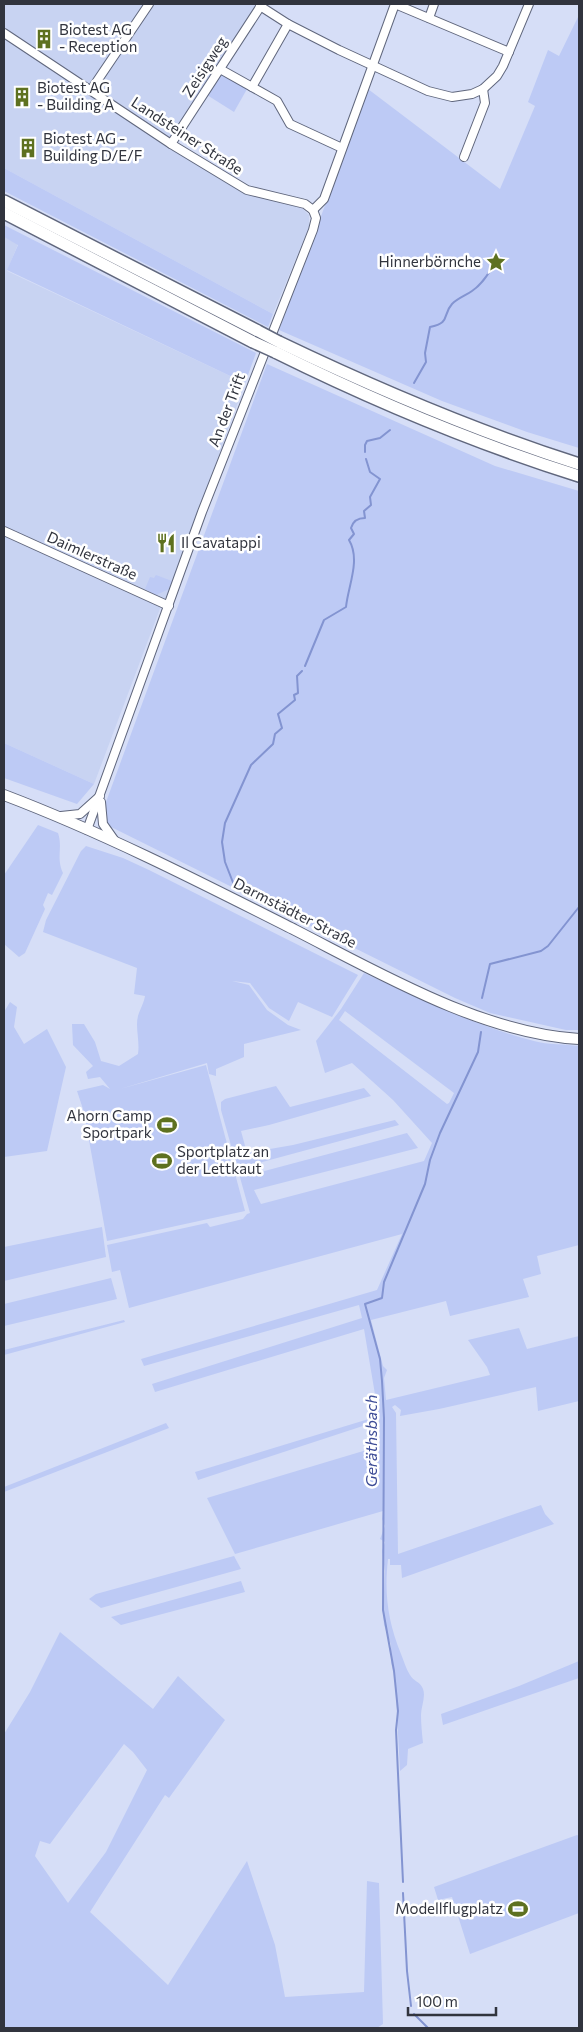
<svg xmlns="http://www.w3.org/2000/svg" width="583" height="2032" font-family="Commissioner,sans-serif">
<style>
.built{fill:#c8d3f2}
.green{fill:#bdcaf5;fill-rule:evenodd}
.lines{fill:none;stroke-linecap:round;stroke-linejoin:round}
.stream{stroke:#8394d1;stroke-width:2}
.minor-casing{stroke:#60677d;stroke-width:10}
.major-casing{stroke:#60677d;stroke-width:12}
.highway-casing{stroke:#60677d;stroke-width:14}
.minor{stroke:#fff;stroke-width:8}
.major{stroke:#fff;stroke-width:10}
.highway{stroke:#fff;stroke-width:11}
.highway-bridge-casing{stroke:#60677d;stroke-width:14;stroke-linecap:butt}
.highway-bridge{stroke:#fff;stroke-width:11}
.labels{text-anchor:middle;stroke-width:5;stroke-linejoin:round;paint-order:stroke}
.poi-label{font-size:15px;fill:#31343e;stroke:#fff;text-anchor:start}
.street-label{font-size:15px;fill:#31343e;stroke:#fff}
.water-label{font-size:16px;font-style:italic;fill:#3c4b96;stroke:#fff}
</style>
<rect width="100%" height="100%" fill="#d6def7"/>
<g class="built">
<polygon points="4,4 258,4 166,146 245,194 299,205 309,215 309,227 273,314 4,168"/>
<polygon points="4,237 18,244 7,271 245,383 170,590 161,606 94,784 4,743"/>
</g>
<g class="green">
<polygon points="579,15 579,448 527,432 442,401 279,330 368,89 500,189 535,106 528,102 548,50 559,56"/>
<polygon points="220,75 223,75 247,89 234,112 207,95"/>
<polygon points="4,168 273,314 268,327 4,191"/>
<polygon points="4,225 256,353 245,383 7,270 18,245 4,237"/>
<polygon points="267,364 495,466 579,491 579,1030 566,1030 490,1013 455,998 99,821"/>
<polygon points="156,575 172,581 169,589 156,595 145,589 150,577 154,578"/>
<polygon points="4,743 94,784 77,804 4,778"/>
<path d="M38,825L58,833C63,848 56,858 63,873L52,895L48,893L43,905L45,909L25,953L19,957L4,944V875Z"/>
<path d="M86,846L123,858L149,870L358,975L332,1017L298,1002L289,1021L269,1008L250,983L232,981L249,985L267,1010L288,1025L301,1030L244,1044V1057L216,1069V1076L209,1074L207,1063L120,1089L206,1065L245,1211L107,1241L84,1112L77,1091L103,1085L110,1089L100,1077L88,1079L86,1072L93,1066L73,1045L72,1024H84L95,1042L101,1061L119,1066L138,1054C140,1041 135,1027 138,1016C140,1009 144,1003 145,996L134,994L137,968L43,932L46,920L81,851Z"/>
<path d="M364,973C419,998 475,1026 534,1041C548,1045 565,1044 579,1046V1245L537,1256L541,1274L523,1279L529,1297L450,1316L446,1301L371,1320L383,1366L387,1370L384,1378L386,1400L490,1375L487,1367L468,1340L519,1328L527,1349L579,1336V1401L538,1411L536,1387L439,1409L400,1416L401,1410L395,1405L392,1407L396,1413L398,1554L541,1505L545,1514L554,1524L402,1578L401,1565H390V1559H388C384,1594 388,1622 401,1654C404,1661 406,1669 410,1675C413,1681 421,1682 423,1689C426,1697 421,1707 421,1715C421,1724 422,1734 423,1743L408,1749L407,1765L400,1771L395,1677L391,1663V1645L384,1625L383,1614L385,1571L382,1551L385,1542L380,1539L385,1526L382,1519L383,1511L235,1554L207,1498L380,1446L379,1418L364,1329L155,1392L152,1384L362,1318L359,1305L144,1366L141,1359L377,1290L402,1234L129,1308L120,1270L112,1272L107,1245L207,1223L210,1227L243,1219L247,1214L250,1213L221,1110V1102L225,1099L276,1086L290,1107L364,1088L371,1096L269,1125L241,1131L247,1153L293,1145L395,1120L399,1125L251,1165L257,1173L407,1133L418,1148L254,1190L261,1204L424,1161L432,1143L393,1100L352,1063L325,1073L316,1041L341,1009ZM345,1011L454,1093L449,1103L447,1104L339,1020Z"/>
<polygon points="10,1002 17,1007 14,1027 24,1044 47,1029 66,1067 47,1151 4,1157 4,1012"/>
<polygon points="102,1227 106,1257 4,1281 4,1247"/>
<polygon points="111,1278 117,1299 4,1326 4,1304"/>
<polygon points="124,1320 125,1322 4,1355 4,1350"/>
<polygon points="372,1418 372,1423 198,1480 195,1472"/>
<polygon points="166,1423 169,1428 4,1492 4,1487"/>
<polygon points="234,1556 241,1569 101,1608 89,1599 96,1594"/>
<polygon points="241,1581 245,1592 121,1625 111,1617"/>
<path d="M60,1632L153,1709L178,1676L225,1720L169,1798L165,1795L90,1912L168,1985L247,1861L275,1945L285,1997L364,1992L367,1881L379,1883L383,2024L377,2028H4V1734L30,1692ZM124,1744L133,1752L147,1770L106,1852L68,1903L35,1856L40,1841L50,1844Z"/>
<polygon points="579,1661 579,1678 443,1725 441,1714 519,1686"/>
<polygon points="577,1835 579,1836 579,1913 470,1954 452,1897 438,1900 434,1887"/>
</g>
<g class="lines">
<g class="stream">
<path d="M414,383L426,362L425,353L430,327C451,323 442,315 452,304C458,298 465,296 472,291C483,284 489,272 496,262"/>
<polyline points="365,452 365,445 367,441 380,438 390,430"/>
<path d="M305,666L324,620L346,607C348,586 361,560 349,540L354,534L351,528C353,521 358,518 365,518L364,511L371,505L370,497L380,479L370,472L366,459"/>
<polyline points="234,885 225,862 222,842 225,823 251,765 273,744 275,734 282,728 278,714 295,700 294,695 298,693 297,676 302,671"/>
<polyline points="482,998 490,964 541,951 548,946 579,907"/>
<polyline points="403,1882 396,1730 398,1711 394,1671 383,1610 384,1418 382,1381 380,1359 365,1304 382,1298 384,1282 425,1184 430,1160 440,1133 478,1052 481,1032"/>
<polyline points="403,1893 407,1971 411,2006"/>
<polyline points="414,2014 428,2028"/>
</g>
<defs>
<g id="minor">
<polyline points="395,4 509,52"/>
<polyline points="260,6 288,24 339,50 428,91 452,97 472,94 483,89 497,76 503,66 529,4"/>
<polyline points="429,18 434,4"/>
<polyline points="4,33 171,144 247,190 305,204 313,210"/>
<polyline points="220,69 277,101 290,124 342,148"/>
<polyline points="252,87 288,24"/>
<polyline points="91,90 149,4"/>
<polyline points="171,144 262,4"/>
<polyline points="464,157 485,103 483,89"/>
<polyline points="313,210 324,199 395,4"/>
<polyline points="4,531 169,606"/>
<polyline points="101,802 103,824 115,841"/>
<polyline points="61,816 80,814 100,796"/>
<polyline points="87,830 202,512 313,230 316,218 313,210"/>
</g>
<path id="major" d="M4,795C104,833 200,882 295,930C381,974 482,1033 579,1039"/>
<g id="highway">
<polyline points="4,201 258,331"/>
<polyline points="4,213 253,342"/>
<path d="M279,342C377,389 476,431 579,464"/>
<path d="M275,352C374,401 474,443 579,476"/>
</g>
</defs>
<use href="#minor" class="minor-casing"/>
<use href="#major" class="major-casing"/>
<use href="#highway" class="highway-casing"/>
<use href="#minor" class="minor"/>
<use href="#major" class="major"/>
<use href="#highway" class="highway"/>
<defs>
<g id="highway-bridge">
<polyline points="258,331 279,342"/>
<polyline points="253,342 275,352"/>
</g>
</defs>
<use href="#highway-bridge" class="highway-bridge-casing"/>
<use href="#highway-bridge" class="highway-bridge"/>
</g>
<defs>
<symbol id="building-bare" viewBox="-9 -9 18 18"><path d="M-4-6H4V6H1V3H-1V6H-4ZM-2.5-4.3h1.7v1.8h-1.7ZM.8-4.3h1.7v1.8H.8ZM-2.5-1h1.7V.8h-1.7ZM.8-1h1.7V.8H.8Z" fill="#5e7120" stroke="#fff" stroke-width="2.5" paint-order="stroke"/></symbol>
<symbol id="sight-bare" viewBox="-9 -9 18 18"><path d="M0-6L1.8-2.2L6-1.7L2.9 1.2L3.7 5.4L0 3.3L-3.7 5.4L-2.9 1.2L-6-1.7L-1.8-2.2Z" fill="#5e7120" stroke="#fff" stroke-width="2.5" paint-order="stroke"/></symbol>
<symbol id="restaurant-bare" viewBox="-9 -9 18 18"><path d="M-5-6h1v4h1v-4h1v4h1v-4h1v5L-1.5 .5V6h-2V.5L-5-1ZM5-6V6H3V1.5H1.5Q1.5-4 5-6Z" fill="#5e7120" stroke="#fff" stroke-width="2.5" paint-order="stroke"/></symbol>
<symbol id="stadium-bare" viewBox="-9 -9 18 18"><path d="M0-5a6.5 5 0 1 0 0 10a6.5 5 0 1 0 0-10ZM-3.5-1.8h7v3.6h-7Z" fill="#5e7120" stroke="#fff" stroke-width="2.5" paint-order="stroke"/></symbol>
</defs>
<g fill-rule="evenodd">
<use href="#building-bare" x="30" y="25" width="28" height="28"/>
<use href="#building-bare" x="8" y="83" width="28" height="28"/>
<use href="#building-bare" x="14" y="134" width="28" height="28"/>
<use href="#sight-bare" x="482" y="248" width="28" height="28"/>
<use href="#restaurant-bare" x="152" y="529" width="28" height="28"/>
<use href="#stadium-bare" x="153" y="1111" width="28" height="28"/>
<use href="#stadium-bare" x="148" y="1147" width="28" height="28"/>
<use href="#stadium-bare" x="504" y="1895" width="28" height="28"/>
</g>
<g class="labels">
<g class="poi-label">
<text x="59" y="35">Biotest AG<tspan x="59" dy="17">- Reception</tspan></text>
<text x="37" y="93">Biotest AG<tspan x="37" dy="17">- Building A</tspan></text>
<text x="43" y="144">Biotest AG -<tspan x="43" dy="17">Building D/E/F</tspan></text>
<text x="481" y="267" text-anchor="end">Hinnerbörnche</text>
<text x="181" y="548">Il Cavatappi</text>
<text x="152" y="1121" text-anchor="end">Ahorn Camp<tspan x="152" dy="17">Sportpark</tspan></text>
<text x="177" y="1157">Sportplatz an<tspan x="177" dy="17">der Lettkaut</tspan></text>
<text x="503" y="1914" text-anchor="end">Modellflugplatz</text>
</g>
<g class="street-label">
<text transform="translate(205 67) rotate(-57)" y="5">Zeisigweg</text>
<text transform="translate(187 136) rotate(33)" y="5">Landsteiner Straße</text>
<text transform="translate(227 410) rotate(-69)" y="5">An der Trift</text>
<text transform="translate(92 556) rotate(24)" y="5">Daimlerstraße</text>
<text transform="translate(295 913) rotate(27)" y="5">Darmstädter Straße</text>
</g>
<g class="water-label">
<text transform="translate(371 1441) rotate(-90)" y="6">Geräthsbach</text>
</g>
</g>
<rect width="583" height="2032" fill="none" stroke="#31343e" stroke-width="10"/>
<path d="M408 2007v8h88v-8" fill="none" stroke="#31343e" stroke-width="2.5"/>
<text x="416" y="2007" font-size="15" fill="#31343e" stroke="#ffffff" stroke-width="4" paint-order="stroke">100 m</text>
</svg>
